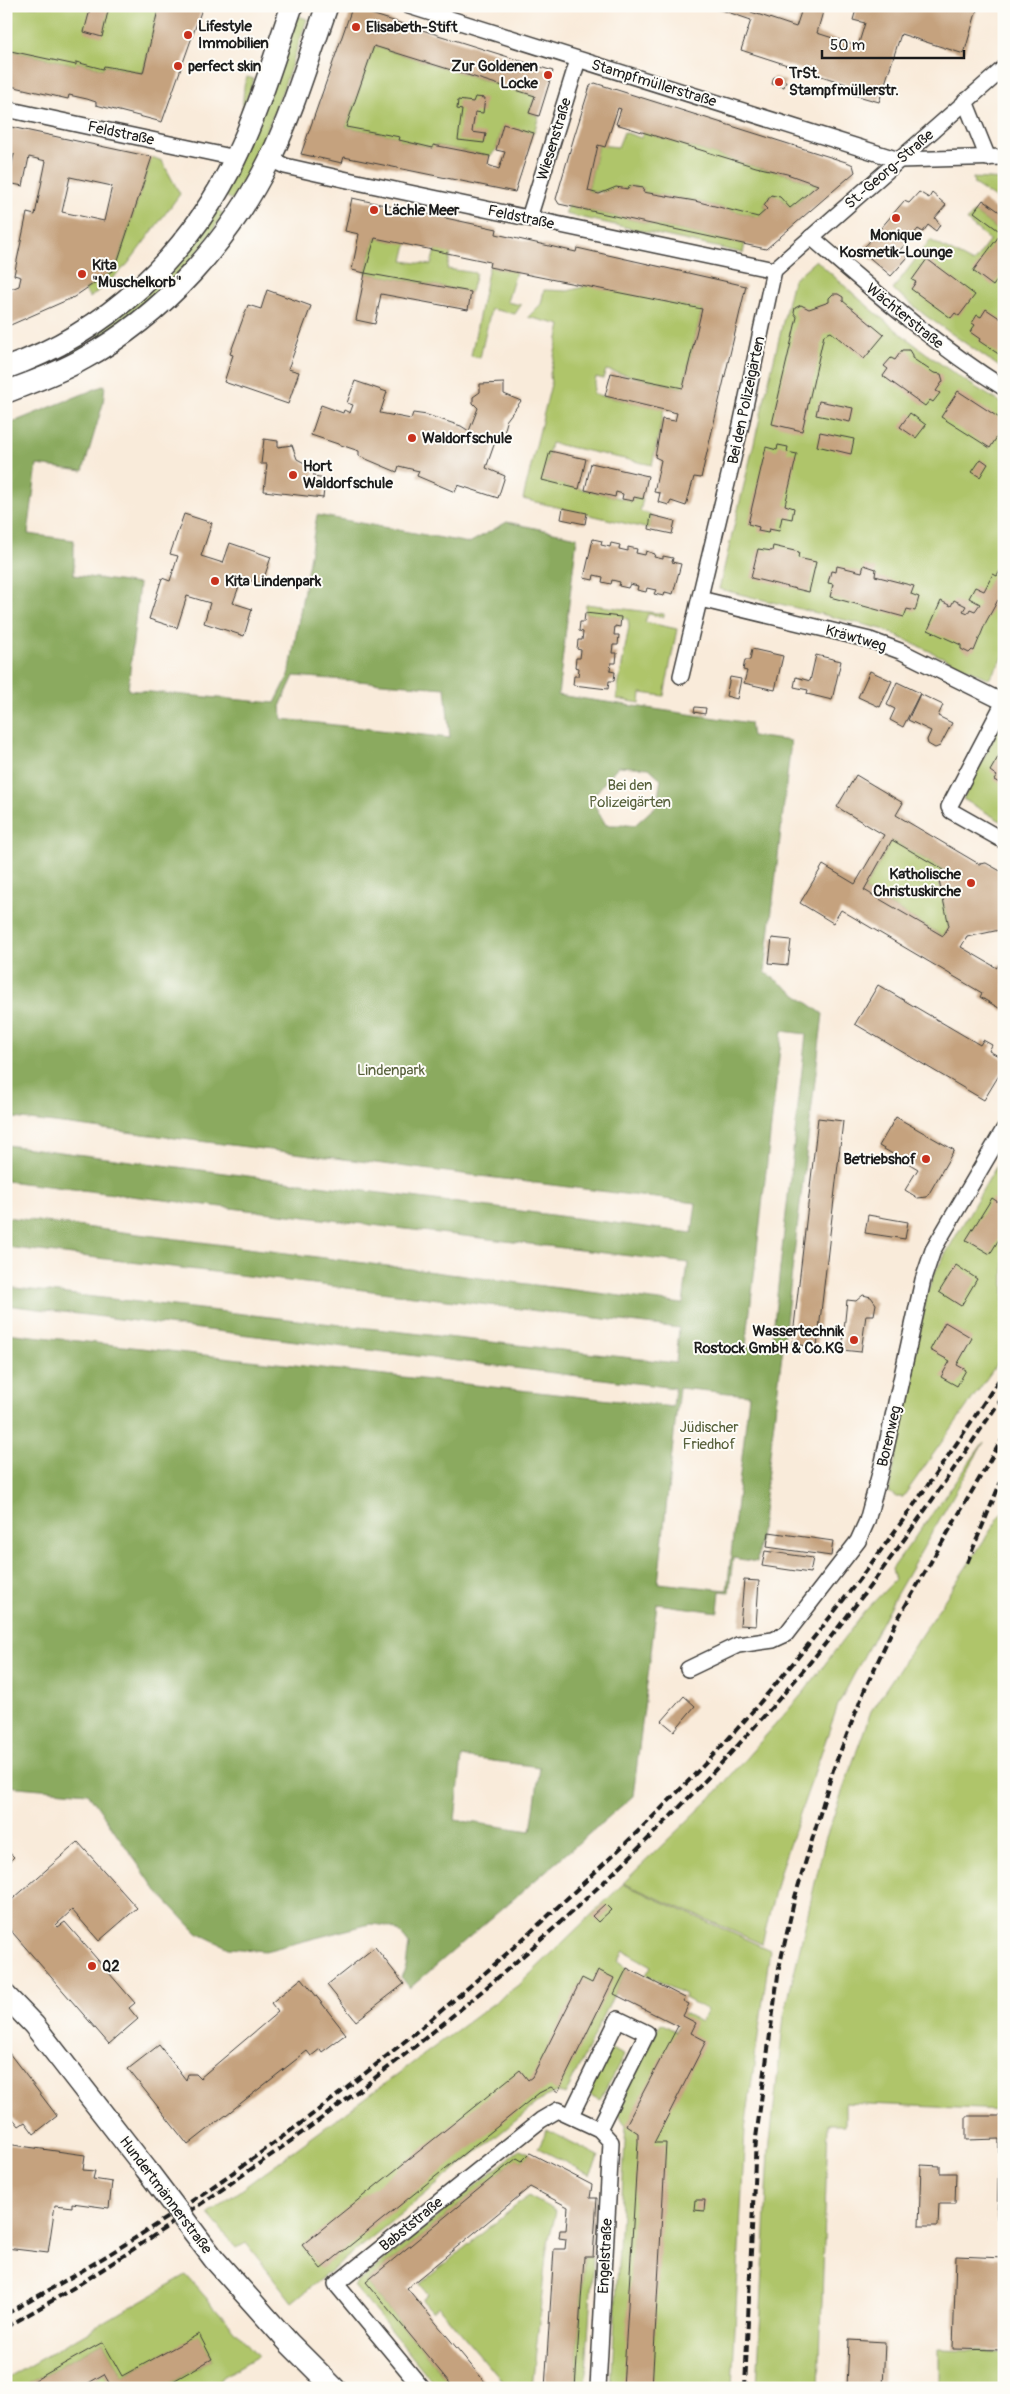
<svg xmlns="http://www.w3.org/2000/svg" width="1010" height="2394" font-family="Pangolin,sans-serif">
<style>
.green{fill:#afc56a;stroke:#667043}
.forest{fill:#8baa5e;stroke:#54633d;fill-rule:evenodd}
.building{fill:#c5a27e;fill-rule:evenodd}
.lines{fill:none;stroke-linecap:round;stroke-linejoin:round}
.street-casing{stroke:#3d3b38;stroke-width:18}
.secondary-casing{stroke:#3d3b38;stroke-width:24}
.street{stroke:#fff;stroke-width:15}
.secondary{stroke:#fff;stroke-width:21}
.rail{stroke:#1c1c1c;stroke-width:4;stroke-dasharray:8 4;stroke-linecap:butt}
.secondary-bridge-casing{stroke:#3d3b38;stroke-width:24;stroke-linecap:butt}
.secondary-bridge{stroke:#fff;stroke-width:21}
.poi-dot{fill:#c8321e;stroke:#fdfcf7;stroke-width:2}
.labels{text-anchor:middle;stroke-width:4;stroke-linejoin:round;paint-order:stroke}
.poi-label{font-size:15px;font-weight:bold;fill:#1c1c1c;stroke:#fdfcf7;text-anchor:start}
.street-label{font-size:15px;fill:#1c1c1c;stroke:#fdfcf7}
.park-label{font-size:15px;fill:#57603b;stroke:#fdfcf7}
</style>
<rect width="100%" height="100%" fill="#fdfcf7"/>
<filter id="ink" filterUnits="userSpaceOnUse"><feTurbulence type="fractalNoise" baseFrequency=".02" numOctaves="2"/><feDisplacementMap in="SourceGraphic" scale="10" xChannelSelector="R" yChannelSelector="G"/><feConvolveMatrix kernelMatrix="1 2 1 2 8 2 1 2 1" color-interpolation-filters="sRGB"/></filter>
<filter id="wash" filterUnits="userSpaceOnUse"><feTurbulence type="fractalNoise" baseFrequency=".0096" numOctaves="4" result="noise"/><feDisplacementMap in="SourceGraphic" scale="20" xChannelSelector="R" yChannelSelector="G"/><feGaussianBlur stdDeviation="1.12" result="paint"/><feColorMatrix in="noise" values="0 0 0 0 0 0 0 0 0 0 0 0 0 0 0 0 0 1.4 0 .05"/><feComposite in="paint" operator="in"/></filter>
<g filter="url(#wash)">
<rect width="100%" height="100%" fill="#f9ebda"/>
<g class="green">
<polygon points="6,6 159,6 143,73 105,66 103,69 77,62 76,65 6,50"/>
<path d="M298,16L307,19C286,82 266,143 232,200L224,195Z"/>
<polygon points="374,46 535,96 529,113 539,116 534,133 503,125 496,150 490,156 434,145 433,148 399,140 399,137 346,127"/>
<polygon points="247,77 254,79 242,112 244,86"/>
<path d="M624,132L641,138L643,132L756,167L787,174L818,185L790,208L780,197L771,195L764,206L767,209L758,217L695,201L643,192L644,188L629,186L628,189C610,186 606,195 588,191L598,145L618,147Z"/>
<polygon points="152,157 162,161 180,194 127,265 90,298 85,290 115,269"/>
<polygon points="973,178 1004,180 1004,204 974,184"/>
<polygon points="568,206 745,244 743,253 565,214"/>
<path d="M216,209L224,214C215,226 207,241 198,252C169,287 135,314 99,340L94,331Z"/>
<polygon points="974,212 998,230 1004,223 1004,370 926,316 893,289 930,240 973,263 990,240 967,221"/>
<polygon points="375,238 407,244 403,261 431,265 435,250 451,253 447,269 476,273 471,292 365,273"/>
<path d="M816,260C874,313 935,366 1004,404V656L989,679L882,629L719,589L793,280Z"/>
<polygon points="489,267 516,272 507,302 521,305 515,314 491,309 480,358 471,356"/>
<polygon points="590,285 702,309 683,388 606,370 603,379 596,377 593,394 664,409 652,465 551,443 543,480 633,501 634,497 643,499 640,511 651,515 649,529 523,499 551,384 550,374 561,325 528,317 541,304 544,290 568,291"/>
<polygon points="80,340 85,348 6,384 6,374"/>
<polygon points="586,604 664,614 664,617 648,614 645,622 677,629 664,696 641,693 640,703 616,699 629,626 628,619 585,613"/>
<polygon points="1004,718 1004,823 963,799"/>
<polygon points="892,840 949,873 941,877 939,881 949,926 943,936 864,890"/>
<polygon points="1004,1153 1004,1354 903,1497 896,1497 889,1492 926,1297 935,1272"/>
<polygon points="984,1442 895,1597 838,1705 780,1871 762,1944 623,1883 711,1798 804,1692 864,1612 895,1580 892,1569"/>
<polygon points="1004,1510 1004,2110 845,2103 845,2125 828,2125 819,2388 757,2388 769,2151 784,2016 825,1840 871,1711"/>
<polygon points="623,1884 770,1950 745,2130 732,2388 611,2388 626,2125 615,2111 661,2023 675,2031 684,2013 701,2022 707,2010 685,1998 686,1995 646,1975 651,1966 624,1951 618,1961 627,1968 565,2095 558,2092 545,2097 292,2302 246,2243 237,2248 208,2214 521,1983"/>
<polygon points="611,2049 624,2055 600,2100 588,2094"/>
<polygon points="547,2130 599,2156 590,2175 538,2148"/>
<polygon points="520,2149 530,2153 522,2161 517,2159 503,2169 366,2282 454,2388 438,2388 354,2286"/>
<polygon points="528,2196 556,2211 547,2247 532,2388 508,2388 438,2306 432,2311 422,2300 428,2294 420,2284"/>
<polygon points="584,2257 593,2257 585,2388 575,2388"/>
<polygon points="186,2275 258,2356 222,2377 215,2388 161,2388 212,2359 199,2335 122,2376 103,2342 21,2388 6,2388 6,2379"/>
<polygon points="939,2350 1004,2352 1004,2388 939,2388"/>
<polygon points="104,2374 112,2388 80,2388"/>
</g>
<path class="forest" d="M105,385L103,404L83,471L37,465L28,534L74,540V575L139,584L128,690L275,703L289,675L317,515L469,543L507,522L577,537L558,695L750,723L752,736L791,741L765,972L823,1014L757,1562L733,1558L729,1592L720,1591L718,1612L657,1604L633,1796L410,1988L401,1977L406,1967L409,1944C398,1928 389,1925 370,1924L265,1951L229,1948L197,1933L156,1890L88,1793L6,1786V1333L673,1407L675,1388L6,1305V1287L676,1363L679,1328L6,1247V1217L683,1304L688,1263L6,1181V1145L692,1233L696,1203L6,1117V425ZM294,676L445,688L450,738L282,719L281,704ZM618,766L649,768L661,779L656,806L635,825H606L591,799ZM782,1031L806,1034L771,1349L746,1346ZM679,1388L749,1395L727,1590L658,1583ZM462,1757L540,1767L531,1831L455,1820Z"/>
<g id="blocks">
<g class="building">
<polygon points="91,6 109,7 102,37 84,32"/>
<polygon points="159,6 203,6 162,122 96,105 96,102 87,99 69,95 68,99 6,85 6,50 76,65 76,62 103,69 104,66 143,73"/>
<polygon points="710,6 753,6 751,12 796,27 803,6 818,6 824,8 817,33 858,46 865,23 853,20 857,6 978,6 964,54 901,34 879,102 844,92 846,84 741,50 751,20"/>
<polygon points="352,8 553,71 539,116 529,113 535,96 374,46 346,127 400,137 399,140 433,148 433,145 490,156 488,165 499,169 505,152 496,150 503,124 534,133 515,192 344,157 342,163 301,154"/>
<polygon points="774,77 786,81 784,87 772,84"/>
<path d="M595,83L849,163L853,165L855,172L766,249L559,204L556,199L574,137L590,86ZM618,108L621,109L616,124L756,167L787,174L818,185L790,208L780,197L771,195L764,206L767,209L758,217L695,201L643,192L644,188L629,186L628,189L616,187L599,194L588,191L598,145L605,147Z"/>
<polygon points="475,97 485,98 483,113 475,112 472,132 486,134 484,143 458,140 462,110 457,109 458,100 473,102"/>
<path d="M6,126L152,157L115,269L74,297L6,327V291L19,286L21,277L14,275L27,213L35,215L46,161L29,157L23,186L8,183L6,189V176H10L14,154L11,160L6,159ZM70,177L112,186L104,221L62,212Z"/>
<polygon points="919,192 929,198 932,193 946,205 935,218 940,225 936,231 928,225 923,232 918,229 900,250 908,257 891,276 864,253 863,249 904,201 909,203"/>
<polygon points="352,198 497,229 496,234 576,252 577,248 746,286 701,478 694,477 686,506 671,501 669,505 658,502 660,493 654,492 661,460 655,457 662,419 675,421 677,413 605,396 611,373 683,388 702,309 489,267 490,262 375,238 365,273 352,270 359,234 345,231"/>
<polygon points="983,200 1004,215 1004,222 998,230 974,212"/>
<polygon points="1002,232 1004,271 993,286 973,271"/>
<polygon points="927,259 975,295 959,316 955,313 951,318 911,289 916,282 912,280"/>
<polygon points="365,273 471,292 468,310 381,294 375,324 356,320"/>
<polygon points="267,290 311,306 288,369 299,372 288,404 224,382 233,355 230,354 248,305 261,309"/>
<polygon points="833,294 838,294 843,297 843,301 884,335 864,359 831,332 824,335 802,431 772,424 797,317 794,313 795,308 801,305 809,309 829,302 829,298"/>
<polygon points="986,309 1004,321 1004,355 1001,353 1000,355 979,341 980,339 970,332 975,325 972,323 977,315 981,317"/>
<polygon points="902,350 909,350 912,355 912,358 934,373 941,374 943,381 936,391 940,393 933,402 930,400 925,406 883,376 888,369 884,366 891,358 895,360"/>
<polygon points="355,381 387,392 380,413 411,419 413,413 427,415 461,426 469,431 478,408 473,403 473,397 480,392 480,384 504,383 504,394 521,401 506,421 507,422 501,443 495,442 486,468 505,476 498,498 458,485 455,492 417,476 419,471 399,466 397,472 359,456 359,451 311,435 321,405 343,413 344,410 350,413 353,405 347,403"/>
<polygon points="958,391 1004,421 1004,426 990,448 941,417"/>
<polygon points="819,401 853,408 850,422 816,415"/>
<polygon points="910,413 926,425 916,438 900,427"/>
<polygon points="820,432 854,439 851,454 817,446"/>
<polygon points="264,439 278,441 278,447 292,445 297,459 314,468 314,477 325,479 323,498 264,491 267,464 261,464"/>
<polygon points="778,445 788,447 787,452 797,454 785,505 794,508 792,519 782,517 779,531 769,529 768,533 758,531 759,527 748,524 766,447 777,450"/>
<polygon points="550,451 586,459 579,489 542,480"/>
<polygon points="981,459 988,464 980,477 972,472"/>
<polygon points="591,463 648,476 643,499 634,497 633,501 622,499 623,494 616,492 615,497 585,490"/>
<polygon points="563,508 587,513 585,524 561,519"/>
<polygon points="184,514 212,523 201,556 223,563 230,543 271,557 262,584 242,578 233,603 252,609 244,636 204,623 210,603 187,596 177,628 149,619 162,578 170,581 178,556 170,554"/>
<polygon points="651,515 675,521 672,534 649,529"/>
<polygon points="593,539 602,541 601,545 610,547 611,543 620,545 619,549 628,551 628,547 637,549 636,553 645,555 646,551 655,554 654,557 663,559 663,556 673,558 672,562 681,564 673,594 665,592 664,596 654,594 656,590 647,588 646,592 637,590 638,586 630,584 628,588 619,586 620,582 612,580 611,584 602,582 603,577 594,575 593,580 584,578"/>
<polygon points="773,546 799,552 798,558 816,562 809,592 751,578 758,549 772,551"/>
<polygon points="1004,564 1004,603 998,600 986,622 974,651 972,650 969,653 961,649 961,645 928,630 941,601 951,606 954,600 966,606 963,611 968,613 970,609 975,611 980,604 969,598 975,587 984,591 993,574 997,576"/>
<polygon points="864,565 876,569 875,576 914,586 911,594 919,597 915,611 907,609 904,617 830,597 833,584 828,583 831,571 836,572 837,566 862,572"/>
<polygon points="585,613 621,617 620,627 615,626 614,635 619,635 618,645 613,645 612,653 617,653 616,663 611,663 610,671 615,672 614,681 609,681 608,689 573,685 574,676 578,676 579,668 575,667 576,658 580,658 581,650 577,649 578,640 582,640 583,632 579,631 580,622 584,622"/>
<polygon points="752,649 783,656 775,690 744,683 747,671 743,670 745,660 750,660"/>
<polygon points="816,655 841,661 832,700 807,694 808,690 794,687 796,677 810,681"/>
<polygon points="870,671 892,681 880,707 858,697"/>
<polygon points="730,677 741,679 737,699 726,696"/>
<polygon points="897,682 920,693 903,727 890,720 895,709 887,705"/>
<polygon points="920,694 943,705 938,716 952,723 940,746 935,748 928,744 927,740 931,731 908,720"/>
<polygon points="695,707 706,708 705,714 694,712"/>
<polygon points="1004,747 1004,793 1000,791 1003,785 994,780 997,776 990,771"/>
<path d="M856,775L903,803L896,815L979,864L986,863L1004,873V929L967,937L961,947L997,968L999,964L1004,967V1011L980,997L982,993L841,910L833,923L800,903L823,865L855,884L884,835L837,807ZM892,840L949,873L941,877L939,881L949,926L943,936L864,890Z"/>
<polygon points="772,938 791,940 788,965 769,963"/>
<polygon points="878,985 980,1045 983,1040 992,1045 989,1051 1004,1059 1004,1067 984,1100 855,1024"/>
<polygon points="896,1117 954,1150 927,1197 918,1198 905,1190 918,1169 879,1146"/>
<polygon points="818,1118 843,1121 817,1347 792,1344"/>
<polygon points="992,1198 1004,1206 1004,1231 990,1254 966,1240"/>
<polygon points="868,1215 908,1222 905,1239 865,1233"/>
<polygon points="956,1265 977,1279 961,1306 939,1292"/>
<polygon points="863,1295 871,1297 876,1304 874,1315 866,1315 861,1352 842,1350 847,1300 856,1301"/>
<polygon points="945,1322 972,1338 957,1365 966,1370 957,1386 941,1377 950,1361 930,1350"/>
<polygon points="769,1532 833,1541 831,1556 767,1547"/>
<polygon points="765,1551 813,1558 810,1573 762,1566"/>
<polygon points="744,1580 759,1581 756,1626 740,1625"/>
<polygon points="684,1696 695,1706 674,1731 662,1721"/>
<polygon points="78,1842 137,1908 99,1941 72,1910 56,1925 58,1927 65,1922 135,2003 129,2008 138,2019 109,2044 6,1925 6,1905"/>
<polygon points="6,1849 14,1857 6,1865"/>
<polygon points="605,1904 611,1910 598,1922 592,1916"/>
<polygon points="375,1947 404,1984 356,2021 327,1985"/>
<polygon points="627,1968 685,1998 683,2001 689,2004 683,2016 696,2023 691,2033 706,2041 654,2143 666,2143 652,2388 623,2388 638,2142 638,2133 626,2125 678,2026 614,1994"/>
<polygon points="598,1970 614,1978 558,2092 551,2087 539,2093 321,2269 302,2245 520,2070 528,2080 532,2077 582,1978 592,1983"/>
<polygon points="302,1978 346,2034 322,2052 320,2049 311,2056 307,2051 188,2145 128,2069 159,2045 186,2080 188,2074 196,2074 200,2078 278,2012 271,2003"/>
<polygon points="6,2049 57,2116 34,2134 25,2122 19,2126 6,2110"/>
<polygon points="966,2116 1004,2116 1004,2219 997,2219 999,2139 966,2140"/>
<polygon points="6,2144 85,2155 83,2170 95,2171 93,2179 112,2182 109,2208 72,2203 72,2207 55,2205 48,2253 6,2248"/>
<polygon points="530,2153 592,2185 590,2198 597,2198 593,2257 584,2257 575,2388 545,2388 554,2249 565,2249 566,2239 559,2238 560,2230 566,2230 568,2207 530,2187 407,2288 490,2388 454,2388 366,2282 503,2169 517,2158 522,2161"/>
<polygon points="921,2165 940,2166 940,2173 956,2173 955,2204 939,2204 938,2226 919,2226"/>
<polygon points="695,2200 705,2200 704,2211 694,2210"/>
<polygon points="956,2256 1004,2258 1004,2350 953,2349"/>
<polygon points="199,2334 212,2359 161,2388 112,2388 104,2374 80,2388 21,2388 103,2342 122,2376"/>
<polygon points="849,2340 885,2342 883,2388 847,2388"/>
</g>
</g>
</g>
<g filter="url(#ink)">
<use href="#blocks" fill-opacity="0" stroke="#3d3b38" stroke-width="1"/>
<g class="lines">
<defs>
<g id="street">
<polyline points="409,6 899,160 1004,157"/>
<polyline points="965,101 988,158"/>
<polyline points="6,109 236,158"/>
<polyline points="270,159 285,166 343,179 774,270"/>
<polyline points="529,218 578,60"/>
<path d="M811,237C874,291 934,344 1004,388"/>
<polyline points="774,270 1004,68"/>
<polyline points="700,599 870,640 900,651 1003,702"/>
<polyline points="681,676 741,425 774,270"/>
<polyline points="1004,702 949,807 951,811 1004,841"/>
<polyline points="688,1669 738,1645 773,1640 786,1634 858,1541 867,1521 883,1462 923,1280 933,1250 1004,1129"/>
<polyline points="571,2115 618,2019 647,2033 599,2129"/>
<polyline points="422,2388 336,2284 541,2120 558,2110 599,2129 611,2142 598,2388"/>
</g>
<g id="secondary">
<path d="M6,368C107,333 189,255 235,159C259,110 274,57 292,6"/>
<path d="M6,392C32,382 59,373 83,359C163,316 230,240 270,159C293,111 309,57 327,6"/>
<polyline points="6,1996 34,2025 146,2169"/>
<polyline points="214,2259 289,2343 334,2388"/>
</g>
</defs>
<use href="#street" class="street-casing"/>
<use href="#secondary" class="secondary-casing"/>
<use href="#street" class="street"/>
<use href="#secondary" class="secondary"/>
<g class="rail">
<polyline points="967,1563 1004,1474"/>
<path d="M6,2314C203,2207 385,2067 549,1915C614,1855 678,1795 737,1729C835,1618 923,1497 1004,1372"/>
<path d="M6,2327C76,2289 140,2245 205,2201C419,2056 623,1882 791,1685C869,1594 937,1494 1004,1395"/>
<polyline points="745,2388 756,2138 779,1968 795,1897 833,1770 865,1689 896,1622 1004,1436"/>
</g>
<defs>
<polyline id="secondary-bridge" points="146,2169 214,2259"/>
</defs>
<use href="#secondary-bridge" class="secondary-bridge-casing"/>
<use href="#secondary-bridge" class="secondary-bridge"/>
</g>
</g>
<g class="poi-dot">
<circle cx="356" cy="27" r="5"/>
<circle cx="188" cy="35" r="5"/>
<circle cx="178" cy="66" r="5"/>
<circle cx="548" cy="75" r="5"/>
<circle cx="779" cy="82" r="5"/>
<circle cx="374" cy="210" r="5"/>
<circle cx="896" cy="218" r="5"/>
<circle cx="82" cy="274" r="5"/>
<circle cx="412" cy="438" r="5"/>
<circle cx="293" cy="475" r="5"/>
<circle cx="215" cy="581" r="5"/>
<circle cx="971" cy="883" r="5"/>
<circle cx="926" cy="1159" r="5"/>
<circle cx="854" cy="1340" r="5"/>
<circle cx="92" cy="1966" r="5"/>
</g>
<g class="labels">
<g class="poi-label">
<text x="198" y="31">Lifestyle<tspan x="198" dy="17">Immobilien</tspan></text>
<text x="366" y="32">Elisabeth-Stift</text>
<text x="188" y="71">perfect skin</text>
<text x="538" y="71" text-anchor="end">Zur Goldenen<tspan x="538" dy="17">Locke</tspan></text>
<text x="789" y="78">TrSt.<tspan x="789" dy="17">Stampfmüllerstr.</tspan></text>
<text x="384" y="215">Lächle Meer</text>
<text x="896" y="240" text-anchor="middle">Monique<tspan x="896" dy="17">Kosmetik-Lounge</tspan></text>
<text x="92" y="270">Kita<tspan x="92" dy="17">"Muschelkorb"</tspan></text>
<text x="422" y="443">Waldorfschule</text>
<text x="303" y="471">Hort<tspan x="303" dy="17">Waldorfschule</tspan></text>
<text x="225" y="586">Kita Lindenpark</text>
<text x="961" y="879" text-anchor="end">Katholische<tspan x="961" dy="17">Christuskirche</tspan></text>
<text x="916" y="1164" text-anchor="end">Betriebshof</text>
<text x="844" y="1336" text-anchor="end">Wassertechnik<tspan x="844" dy="17">Rostock GmbH &amp; Co.KG</tspan></text>
<text x="102" y="1971">Q2</text>
</g>
<g class="street-label">
<text transform="translate(654 83) rotate(17)" y="5">Stampfmüllerstraße</text>
<text transform="translate(121 133) rotate(12)" y="5">Feldstraße</text>
<text transform="translate(554 139) rotate(-73)" y="5">Wiesenstraße</text>
<text transform="translate(889 169) rotate(-41)" y="5">St.-Georg-Straße</text>
<text transform="translate(521 217) rotate(12)" y="5">Feldstraße</text>
<text transform="translate(905 316) rotate(39)" y="5">Wächterstraße</text>
<text transform="translate(746 400) rotate(-78)" y="5">Bei den Polizeigärten</text>
<text transform="translate(856 638) rotate(16)" y="5">Kräwtweg</text>
<text transform="translate(889 1436) rotate(-77)" y="5">Borenweg</text>
<text transform="translate(166 2195) rotate(53)" y="5">Hundertmännerstraße</text>
<text transform="translate(411 2224) rotate(-39)" y="5">Babststraße</text>
<text transform="translate(605 2256) rotate(-87)" y="5">Engelstraße</text>
</g>
<g class="park-label">
<text x="630" y="790">Bei den<tspan x="630" dy="17">Polizeigärten</tspan></text>
<text x="391" y="1075">Lindenpark</text>
<text x="709" y="1432">Jüdischer<tspan x="709" dy="17">Friedhof</tspan></text>
</g>
</g>
<rect width="1010" height="2394" fill="none" stroke="#fdfcf7" stroke-width="25"/>
<path d="M822 50v8h142v-8" fill="none" stroke="#1c1c1c" stroke-width="2.5"/>
<text x="830" y="50" font-size="15" fill="#1c1c1c" stroke="#fdfcf7" stroke-width="4" paint-order="stroke">50 m</text>
</svg>
